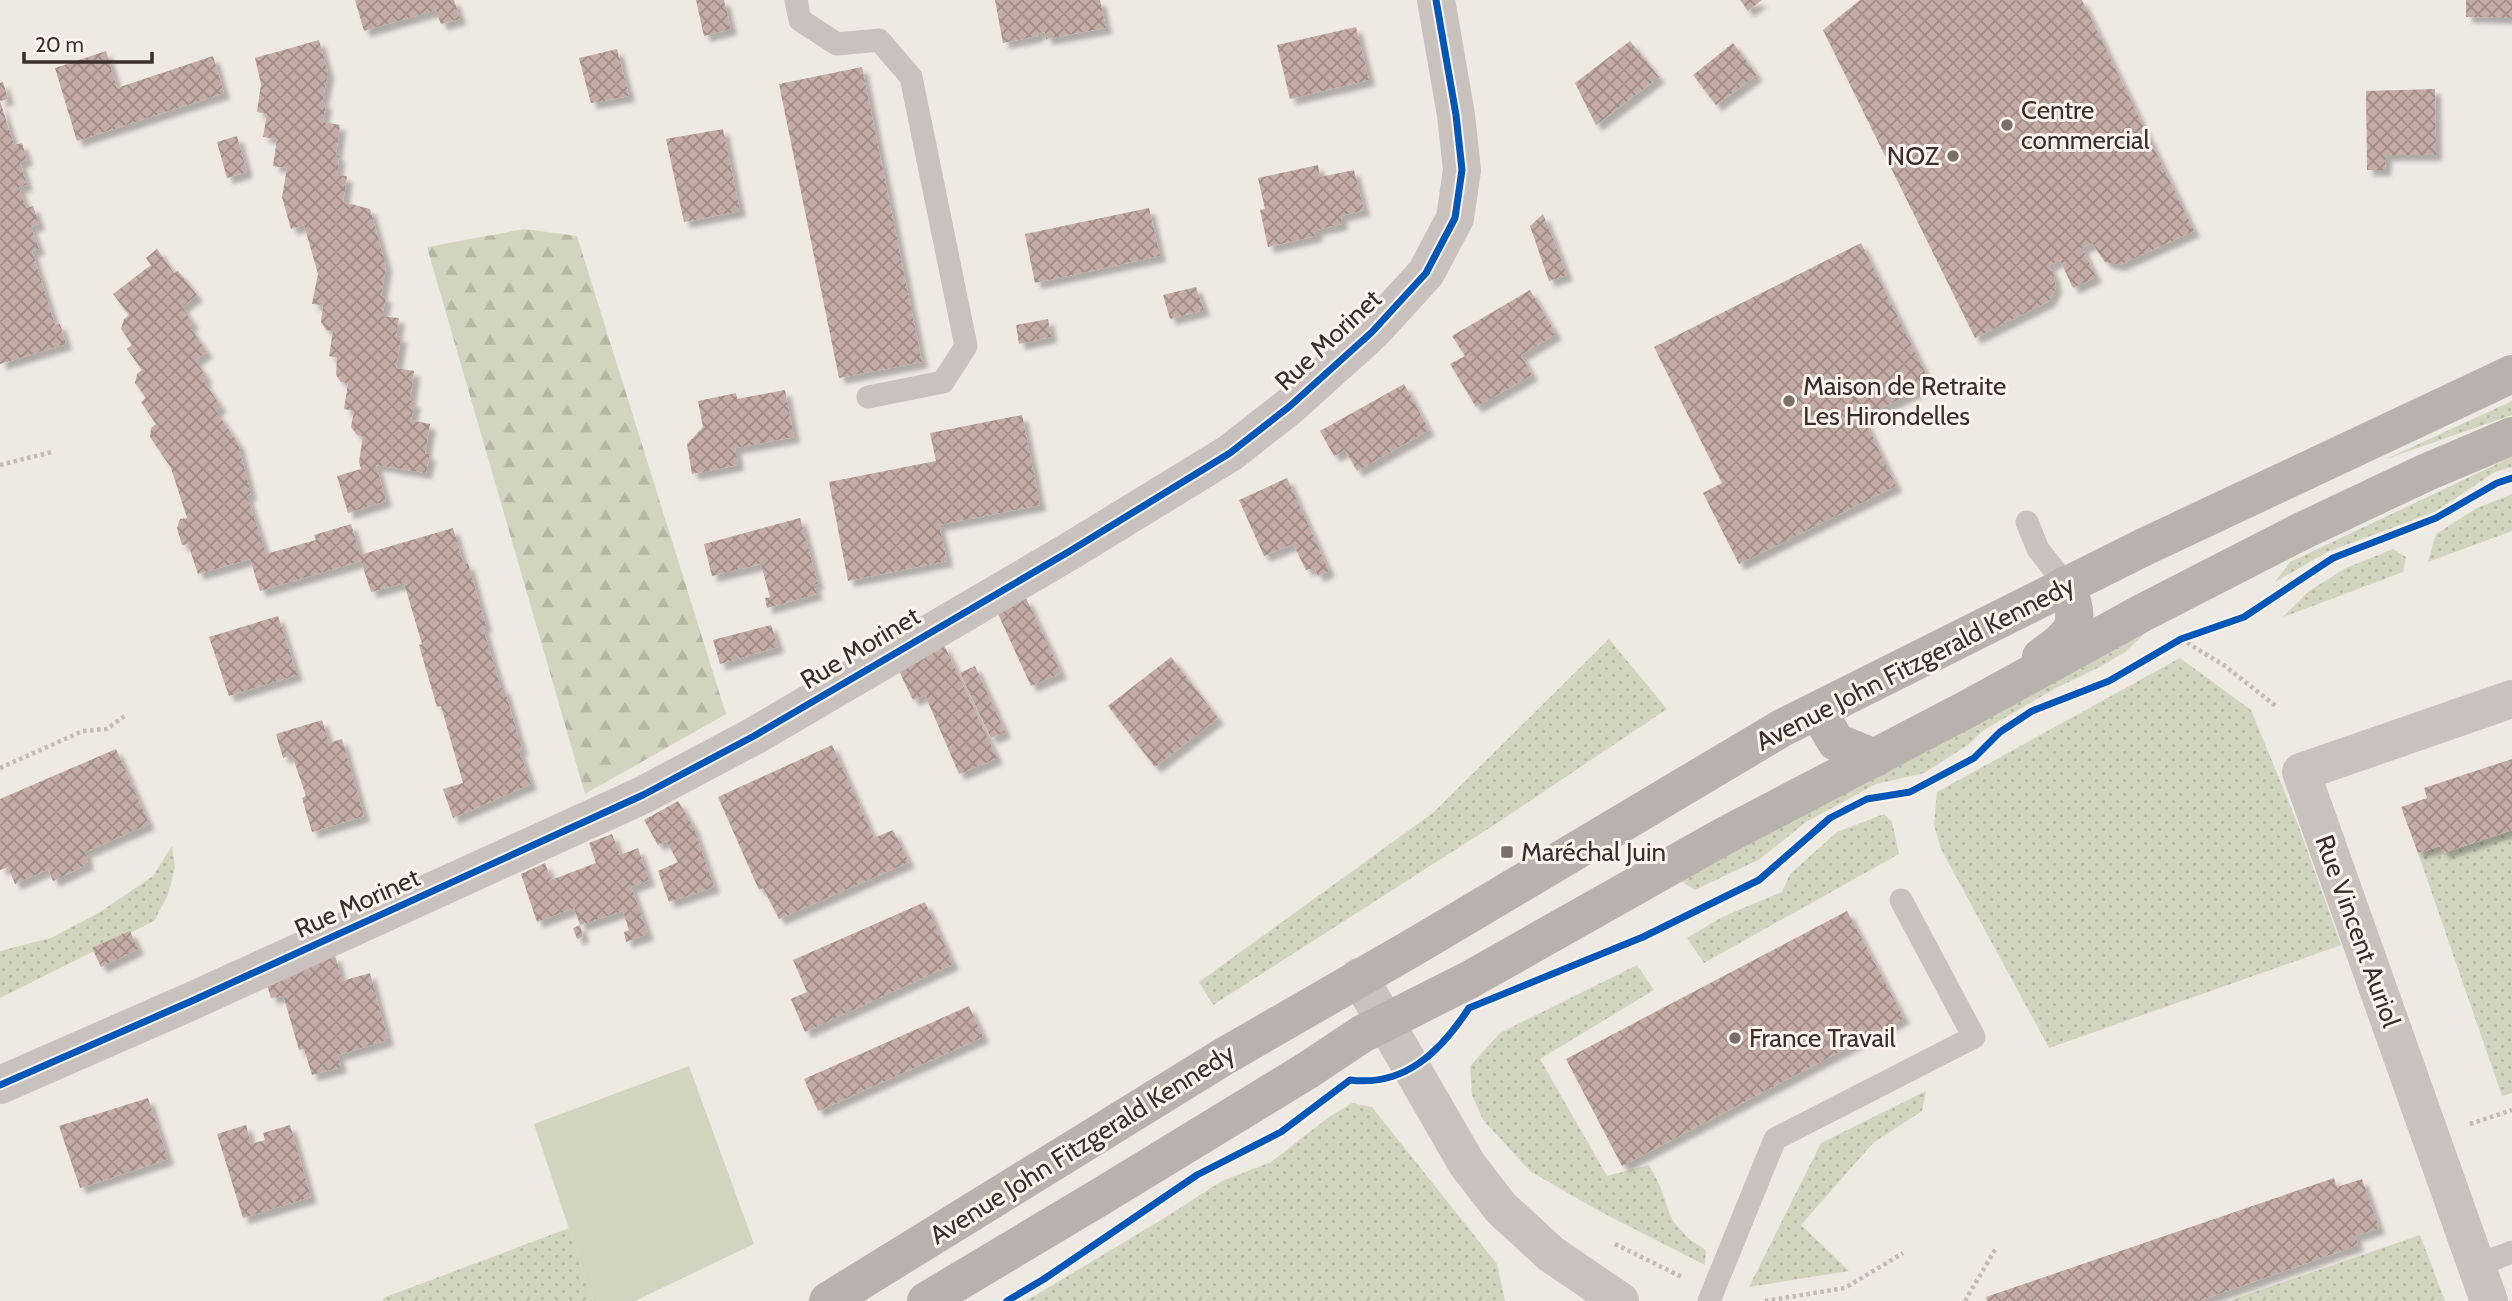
<svg xmlns="http://www.w3.org/2000/svg" width="2512" height="1301" font-family="Cabin,sans-serif">
<style>
.grass{fill:url(#grass-dots)}
.forest{fill:url(#forest-firs)}
.garden{fill:#d2d5be}
.building{fill:url(#building-cross-hatch);filter:url(#shadow)}
.lines{fill:none;stroke-linecap:round;stroke-linejoin:round}
.path{stroke:#c2bab5;stroke-width:4.5;stroke-dasharray:3.5 3.5;stroke-linecap:butt}
.lane{stroke:#c9c1bd;stroke-width:23}
.street{stroke:#c9c1bd;stroke-width:38}
.secondary{stroke:#b9b1ad;stroke-width:38}
.cycleway-casing{stroke:#fbf3ec;stroke-width:11}
.cycleway{stroke:#0057b8;stroke-width:7}
.poi-dot{fill:#7a6f6b;stroke:#fbf3ec;stroke-width:2.5}
.labels{text-anchor:middle;stroke-width:6;stroke-linejoin:round;paint-order:stroke}
.poi-label{font-size:26px;fill:#3b2e2a;stroke:#fbf3ec;text-anchor:start}
.street-label{font-size:26px;fill:#3b2e2a;stroke:#fbf3ec}
</style>
<defs>
<pattern id="grass-dots" width="8" height="8" patternUnits="userSpaceOnUse" patternTransform="scale(1.75)"><rect width="8" height="8" fill="#d2d5be"/><path d="M2 2h.1M6 6h.1" fill="none" stroke="#b5b7a3" stroke-width="1.8" stroke-linecap="round"/></pattern>
<pattern id="forest-firs" width="22" height="20" patternUnits="userSpaceOnUse" patternTransform="scale(1.75)"><rect width="22" height="20" fill="#d2d5be"/><path d="M5 1l3.5 6h-7zM16 11l3.5 6h-7z" fill="#b5b7a3"/></pattern>
<pattern id="building-cross-hatch" width="8" height="8" patternUnits="userSpaceOnUse" patternTransform="scale(1.75)"><rect width="8" height="8" fill="#c4aba5"/><path d="M0 0l8 8M0 8l8-8" fill="none" stroke="#a08c87"/></pattern>
<filter id="shadow"><feDropShadow dx="6" dy="6" stdDeviation="2" flood-color="#0004"/></filter>
</defs>
<rect width="100%" height="100%" fill="#efe9e4"/>
<g class="grass">
<polygon points="2512,401 2512,415 2386,459"/>
<polygon points="2512,457 2512,467 2495,472 2435,512 2327,552 2275,582 2290,562"/>
<polygon points="2512,494 2512,531 2428,562 2436,534 2477,508"/>
<polygon points="2393,549 2406,557 2403,572 2283,617 2309,591 2346,568"/>
<polygon points="2148,630 2125,652 2100,667 2056,688 1984,730 1968,745 1924,773 1876,784 1806,822 1760,859 1695,890 1679,880"/>
<polygon points="1609,639 1667,709 1497,823 1213,1005 1199,982 1434,812"/>
<polygon points="2180,658 2251,710 2297,822 2341,945 2049,1048 1941,849 1934,825 1937,792"/>
<polygon points="1884,814 1892,822 1899,854 1704,963 1687,938 1722,917 1782,892 1790,874 1837,832"/>
<polygon points="2512,830 2512,1093 2502,1096 2418,853 2440,846 2444,853"/>
<polygon points="172,846 175,867 168,895 154,921 0,998 0,951 51,938 100,912 153,876"/>
<polygon points="1637,965 1654,990 1540,1059 1607,1176 1649,1165 1660,1186 1672,1220 1689,1239 1706,1250 1705,1265 1597,1210 1530,1171 1483,1120 1472,1095 1470,1066 1500,1033"/>
<polygon points="1926,1091 1922,1111 1873,1143 1801,1225 1849,1271 1749,1287 1821,1143"/>
<polygon points="1352,1103 1372,1107 1497,1264 1505,1301 1026,1301 1161,1220 1222,1181 1271,1162 1329,1117"/>
<polygon points="569,1228 593,1301 384,1301 383,1298"/>
<polygon points="2420,1235 2445,1301 2229,1301"/>
</g>
<polygon class="forest" points="525,229 577,236 726,714 585,794 427,247"/>
<polygon class="garden" points="689,1066 754,1244 635,1301 593,1301 534,1124"/>
<g class="building">
<polygon points="355,0 454,0 460,19 441,24 436,10 364,31"/>
<polygon points="696,0 724,0 731,29 704,36"/>
<polygon points="995,0 1100,0 1106,28 1046,39 1045,32 1037,33 1038,36 1003,43"/>
<polygon points="1740,0 1762,0 1748,11"/>
<polygon points="1860,0 2082,0 2194,231 2119,265 2105,262 2092,243 2082,248 2096,277 2073,288 2060,260 2049,265 2054,276 2056,288 2049,301 1975,338 1823,30"/>
<polygon points="2466,0 2512,0 2512,18 2466,17"/>
<polygon points="1356,27 1369,80 1290,99 1277,45"/>
<polygon points="319,40 328,73 322,103 326,103 323,122 340,125 336,155 339,156 337,175 347,176 343,202 370,209 386,266 381,296 386,297 382,316 399,318 396,336 401,337 396,368 414,371 410,401 415,402 411,420 430,424 425,454 430,454 426,473 376,465 386,501 348,513 337,476 361,469 359,462 363,436 357,435 351,427 354,411 344,409 348,383 341,382 336,375 337,358 329,356 333,331 326,330 321,322 323,305 312,304 318,274 304,225 291,229 282,197 287,168 273,166 277,139 263,137 267,114 257,112 261,84 255,58"/>
<polygon points="1630,41 1659,77 1596,125 1575,83"/>
<polygon points="1733,43 1757,75 1716,105 1693,75"/>
<polygon points="617,49 629,96 591,103 579,58"/>
<polygon points="106,51 117,88 213,56 224,93 77,141 55,68"/>
<polygon points="862,67 922,362 839,378 779,84"/>
<polygon points="3,82 8,99 0,101 14,145 22,143 27,160 20,162 27,185 19,187 26,208 33,206 39,224 31,227 39,249 32,251 55,325 60,324 66,344 0,364 0,83"/>
<polygon points="2435,89 2436,155 2386,155 2385,170 2367,170 2366,91"/>
<polygon points="723,129 740,211 684,222 666,139"/>
<polygon points="237,136 247,172 227,178 217,142"/>
<polygon points="1318,165 1320,177 1354,170 1364,210 1341,216 1342,224 1316,230 1316,236 1268,247 1260,210 1265,209 1258,178"/>
<polygon points="1149,208 1160,256 1035,283 1025,234"/>
<polygon points="1543,214 1567,275 1549,281 1530,226"/>
<polygon points="1861,243 1931,384 1863,417 1896,486 1739,564 1703,493 1722,483 1654,347"/>
<polygon points="157,249 174,273 178,271 197,295 182,307 193,323 189,326 207,352 195,360 207,378 203,380 221,407 215,410 238,443 251,494 247,496 266,554 316,540 314,535 351,524 360,555 453,528 464,565 468,563 486,626 483,627 492,658 501,688 504,688 522,749 519,750 531,784 453,818 443,789 463,783 441,706 437,707 419,645 422,644 404,583 371,592 361,561 260,591 250,559 198,574 188,544 182,545 177,528 180,519 187,518 171,468 150,437 151,428 156,424 141,402 146,398 135,383 137,374 142,370 127,349 132,345 121,329 124,319 129,315 113,294 151,265 146,258"/>
<polygon points="1196,287 1204,310 1170,319 1163,295"/>
<polygon points="1530,290 1556,334 1521,355 1532,375 1476,407 1450,364 1465,356 1452,336"/>
<polygon points="1048,319 1051,337 1019,344 1016,325"/>
<polygon points="1404,384 1429,430 1357,471 1345,450 1334,456 1320,431"/>
<polygon points="785,390 794,437 735,448 738,465 692,474 687,444 703,427 698,401 736,393 737,399"/>
<polygon points="1022,415 1040,505 939,525 947,561 848,581 829,482 936,461 930,433"/>
<polygon points="1287,478 1329,571 1318,576 1314,568 1306,570 1293,544 1264,556 1239,500"/>
<polygon points="800,518 818,584 814,585 817,594 767,608 765,598 770,597 761,564 712,576 704,544"/>
<polygon points="1026,598 1061,673 1031,686 998,614"/>
<polygon points="278,616 297,675 229,696 209,637"/>
<polygon points="771,625 778,647 720,664 713,640"/>
<polygon points="944,645 997,758 959,774 925,695 913,700 899,671"/>
<polygon points="1171,657 1218,718 1155,767 1108,706"/>
<polygon points="975,666 1005,732 991,738 960,673"/>
<polygon points="322,720 329,743 342,739 364,816 312,832 302,798 306,796 292,755 283,758 276,734"/>
<polygon points="832,745 874,838 893,830 909,862 779,919 763,888 759,890 718,797"/>
<polygon points="116,749 149,824 85,852 88,864 53,881 48,869 15,884 8,867 0,870 0,799"/>
<polygon points="2512,759 2512,830 2443,853 2440,846 2418,853 2401,807 2427,798 2424,788"/>
<polygon points="678,801 693,826 714,887 669,902 658,871 678,862 666,841 658,845 644,820"/>
<polygon points="612,834 620,855 638,848 649,880 631,887 648,934 626,942 624,932 629,930 623,911 580,925 574,908 537,922 521,874 545,863 551,880 596,863 589,843"/>
<polygon points="925,902 953,964 805,1032 791,999 807,992 793,960"/>
<polygon points="1847,911 1904,1018 1622,1166 1566,1059"/>
<polygon points="580,925 583,937 577,939 573,928"/>
<polygon points="130,931 138,949 101,967 92,948"/>
<polygon points="335,955 342,981 370,973 388,1040 338,1055 341,1067 312,1075 304,1049 299,1050 284,998 289,995 271,998 267,985"/>
<polygon points="969,1006 983,1037 818,1111 804,1079"/>
<polygon points="148,1098 168,1159 80,1188 59,1126"/>
<polygon points="246,1125 251,1144 265,1140 263,1133 290,1125 311,1197 243,1218 217,1134"/>
<polygon points="2334,1178 2337,1187 2362,1179 2379,1228 2355,1236 2358,1245 2199,1301 1987,1301 1986,1297"/>
</g>
<g class="lines">
<g class="path">
<polyline points="0,465 52,452"/>
<polyline points="2181,639 2225,666 2277,707"/>
<polyline points="0,768 83,731 107,729 126,715"/>
<polyline points="2470,1124 2512,1110"/>
<polyline points="1615,1244 1682,1277"/>
<polyline points="1765,1301 1845,1288 1903,1253"/>
<polyline points="1965,1301 1996,1248"/>
</g>
<g class="lane">
<polyline points="796,0 800,20 837,44 879,40 911,77 966,346 943,382 868,397"/>
<polyline points="2027,522 2038,549 2066,585"/>
<polyline points="2476,1266 2512,1252"/>
<polyline points="1709,1301 1775,1139 1974,1037 1901,900"/>
</g>
<g class="street">
<polyline points="1359,977 1467,1164 1501,1208 1551,1254 1620,1301"/>
<polyline points="0,1085 194,1000 643,795 754,736 1070,551 1230,453 1290,406 1372,332 1426,273 1455,218 1462,170 1456,115 1436,0"/>
<polyline points="2489,1301 2301,772 2512,699"/>
</g>
<g class="secondary">
<path d="M2041,657C2074,634 2083,624 2066,585"/>
<polyline points="1818,711 1836,742 1875,758"/>
<polyline points="828,1301 1223,1057 1419,944 1782,728 2144,547 2512,374"/>
<polyline points="926,1301 1100,1197 1308,1070 1362,1034 1469,980 1724,836 1971,707 2142,613 2304,530 2427,472 2512,436"/>
</g>
<defs>
<g id="cycleway">
<polyline points="0,1085 194,1000 643,795 754,736 1070,551 1230,453 1290,406 1372,332 1426,273 1455,218 1462,170 1456,115 1436,0"/>
<path d="M1007,1301L1044,1279L1197,1175L1281,1132L1350,1080C1405,1087 1441,1051 1469,1008L1643,937L1759,880L1830,818L1867,799L1910,792L1974,758L2000,732L2032,711L2109,681L2181,639L2244,617L2333,558L2436,518L2497,483L2512,478"/>
</g>
</defs>
<use href="#cycleway" class="cycleway-casing"/>
<use href="#cycleway" class="cycleway"/>
</g>
<g class="poi-dot">
<circle cx="2007" cy="125" r="7"/>
<circle cx="1953" cy="156" r="7"/>
<circle cx="1789" cy="401" r="7"/>
<rect x="1500" y="845" width="14" height="14" rx="3.5"/>
<circle cx="1735" cy="1038" r="7"/>
</g>
<g class="labels">
<g class="poi-label">
<text x="2021" y="119">Centre<tspan x="2021" dy="30">commercial</tspan></text>
<text x="1939" y="165" text-anchor="end">NOZ</text>
<text x="1803" y="395">Maison de Retraite<tspan x="1803" dy="30">Les Hirondelles</tspan></text>
<text x="1521" y="861">Maréchal Juin</text>
<text x="1749" y="1047">France Travail</text>
</g>
<g class="street-label">
<text transform="translate(1328 340) rotate(-43)" y="9">Rue Morinet</text>
<text transform="translate(860 648) rotate(-31)" y="9">Rue Morinet</text>
<text transform="translate(1915 663) rotate(-27)" y="9">Avenue John Fitzgerald Kennedy</text>
<text transform="translate(357 903) rotate(-24)" y="9">Rue Morinet</text>
<text transform="translate(2358 931) rotate(70)" y="9">Rue Vincent Auriol</text>
<text transform="translate(1082 1144) rotate(-32)" y="9">Avenue John Fitzgerald Kennedy</text>
</g>
</g>
<path d="M24 52v10h128v-10" fill="none" stroke="#3b2e2a" stroke-width="3.5"/>
<text x="35" y="52" font-size="21" fill="#3b2e2a" stroke="#fbf3ec" stroke-width="5" paint-order="stroke">20 m</text>
</svg>
